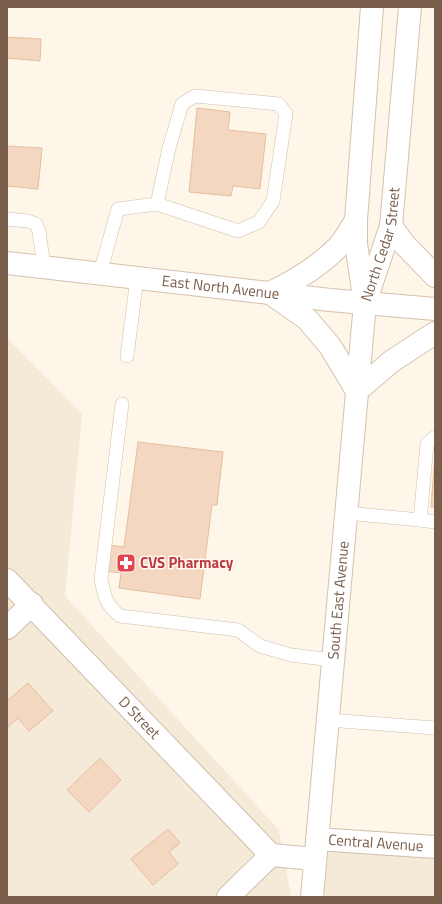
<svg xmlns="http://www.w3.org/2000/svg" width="442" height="904" font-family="'Titillium Web',sans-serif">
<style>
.residential{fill:#f5e9d7}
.building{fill:#f3d7c0;stroke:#e7bea0}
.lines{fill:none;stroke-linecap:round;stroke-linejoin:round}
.lane-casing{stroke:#d0bfad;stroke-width:14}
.street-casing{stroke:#d0bfad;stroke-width:24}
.secondary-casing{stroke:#d6c1ad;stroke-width:24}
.lane{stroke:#fff;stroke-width:13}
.street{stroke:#fff;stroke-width:22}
.secondary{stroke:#fff;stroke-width:22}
.labels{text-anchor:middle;stroke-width:3;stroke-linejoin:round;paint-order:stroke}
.street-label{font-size:15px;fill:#795e4b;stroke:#fffaf0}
.health-label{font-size:15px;font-weight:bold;fill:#be3a42;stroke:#fffaf0;text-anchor:start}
</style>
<rect width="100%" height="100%" fill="#fdf6e9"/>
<g class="residential">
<polygon points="7,338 82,414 65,596 279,830 291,897 7,897"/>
<polygon points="324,850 435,858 435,897 320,897"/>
</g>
<g class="building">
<polygon points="7,37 41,39 40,61 7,58"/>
<polygon points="197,108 230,112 228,130 266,134 260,189 233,186 231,196 189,192"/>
<polygon points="7,146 42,148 38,189 7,186"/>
<polygon points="138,442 223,452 217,505 212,505 200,599 119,588 121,573 105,571 108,545 124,547"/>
<polygon points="435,455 435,507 431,507"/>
<polygon points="28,683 53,711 29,731 18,718 7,728 7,701"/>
<polygon points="100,758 121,780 89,812 67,790"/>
<polygon points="168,829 180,843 169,852 178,864 153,885 131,859"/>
</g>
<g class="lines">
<defs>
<g id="lane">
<polyline points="7,219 28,221 36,224 39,231 44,267"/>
<polyline points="100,273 118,209 157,204 169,148 182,104 195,96 279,104 286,114 273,201 259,222 238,231 157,204"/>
<polyline points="127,356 137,278"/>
<path d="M122,404L101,578C104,596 106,605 120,616L238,630L260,646L291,655L333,660"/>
<polyline points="346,513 420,520 427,444 435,437"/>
<polyline points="420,520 435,522"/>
<polyline points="328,720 435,728"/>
</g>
<g id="street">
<path id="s1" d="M7,580L271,855"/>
<polyline points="7,628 32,604"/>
<path id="s2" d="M317,839L435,847"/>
<polyline points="228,897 271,855 315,859"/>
</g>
<g id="secondary">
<path d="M356,220C351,228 346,238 339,246C320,266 295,281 270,293L307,319L330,346L357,391L392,361L435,333"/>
<polyline points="391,226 404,244 435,276"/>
<path id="s3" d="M7,263L330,300L435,309"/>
<path id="s4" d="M366,300L391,226L410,7"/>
<path id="s5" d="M312,897L365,303L356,244V220L372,7"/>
</g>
</defs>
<use href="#lane" class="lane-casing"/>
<use href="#street" class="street-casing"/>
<use href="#secondary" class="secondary-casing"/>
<use href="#lane" class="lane"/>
<use href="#street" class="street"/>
<use href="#secondary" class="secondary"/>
</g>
<defs>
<symbol id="pharmacy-square" viewBox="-11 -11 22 22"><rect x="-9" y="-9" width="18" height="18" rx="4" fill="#e0444e" stroke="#fffaf0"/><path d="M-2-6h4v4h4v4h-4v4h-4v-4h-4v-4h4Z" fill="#fff"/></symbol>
</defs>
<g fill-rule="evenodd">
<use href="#pharmacy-square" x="115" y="552" width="22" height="22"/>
</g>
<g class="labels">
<g class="street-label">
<text dy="5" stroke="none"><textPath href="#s4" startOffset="58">North Cedar Street</textPath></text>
<text dy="5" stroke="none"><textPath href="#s3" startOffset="215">East North Avenue</textPath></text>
<text dy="5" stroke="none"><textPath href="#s5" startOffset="298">South East Avenue</textPath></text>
<text dy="5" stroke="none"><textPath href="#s1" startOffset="191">D Street</textPath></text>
<text dy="5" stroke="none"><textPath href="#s2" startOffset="59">Central Avenue</textPath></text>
</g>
<g class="health-label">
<text x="140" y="568">CVS Pharmacy</text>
</g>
</g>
<rect width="442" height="904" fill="none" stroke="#795e4b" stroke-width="16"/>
</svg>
